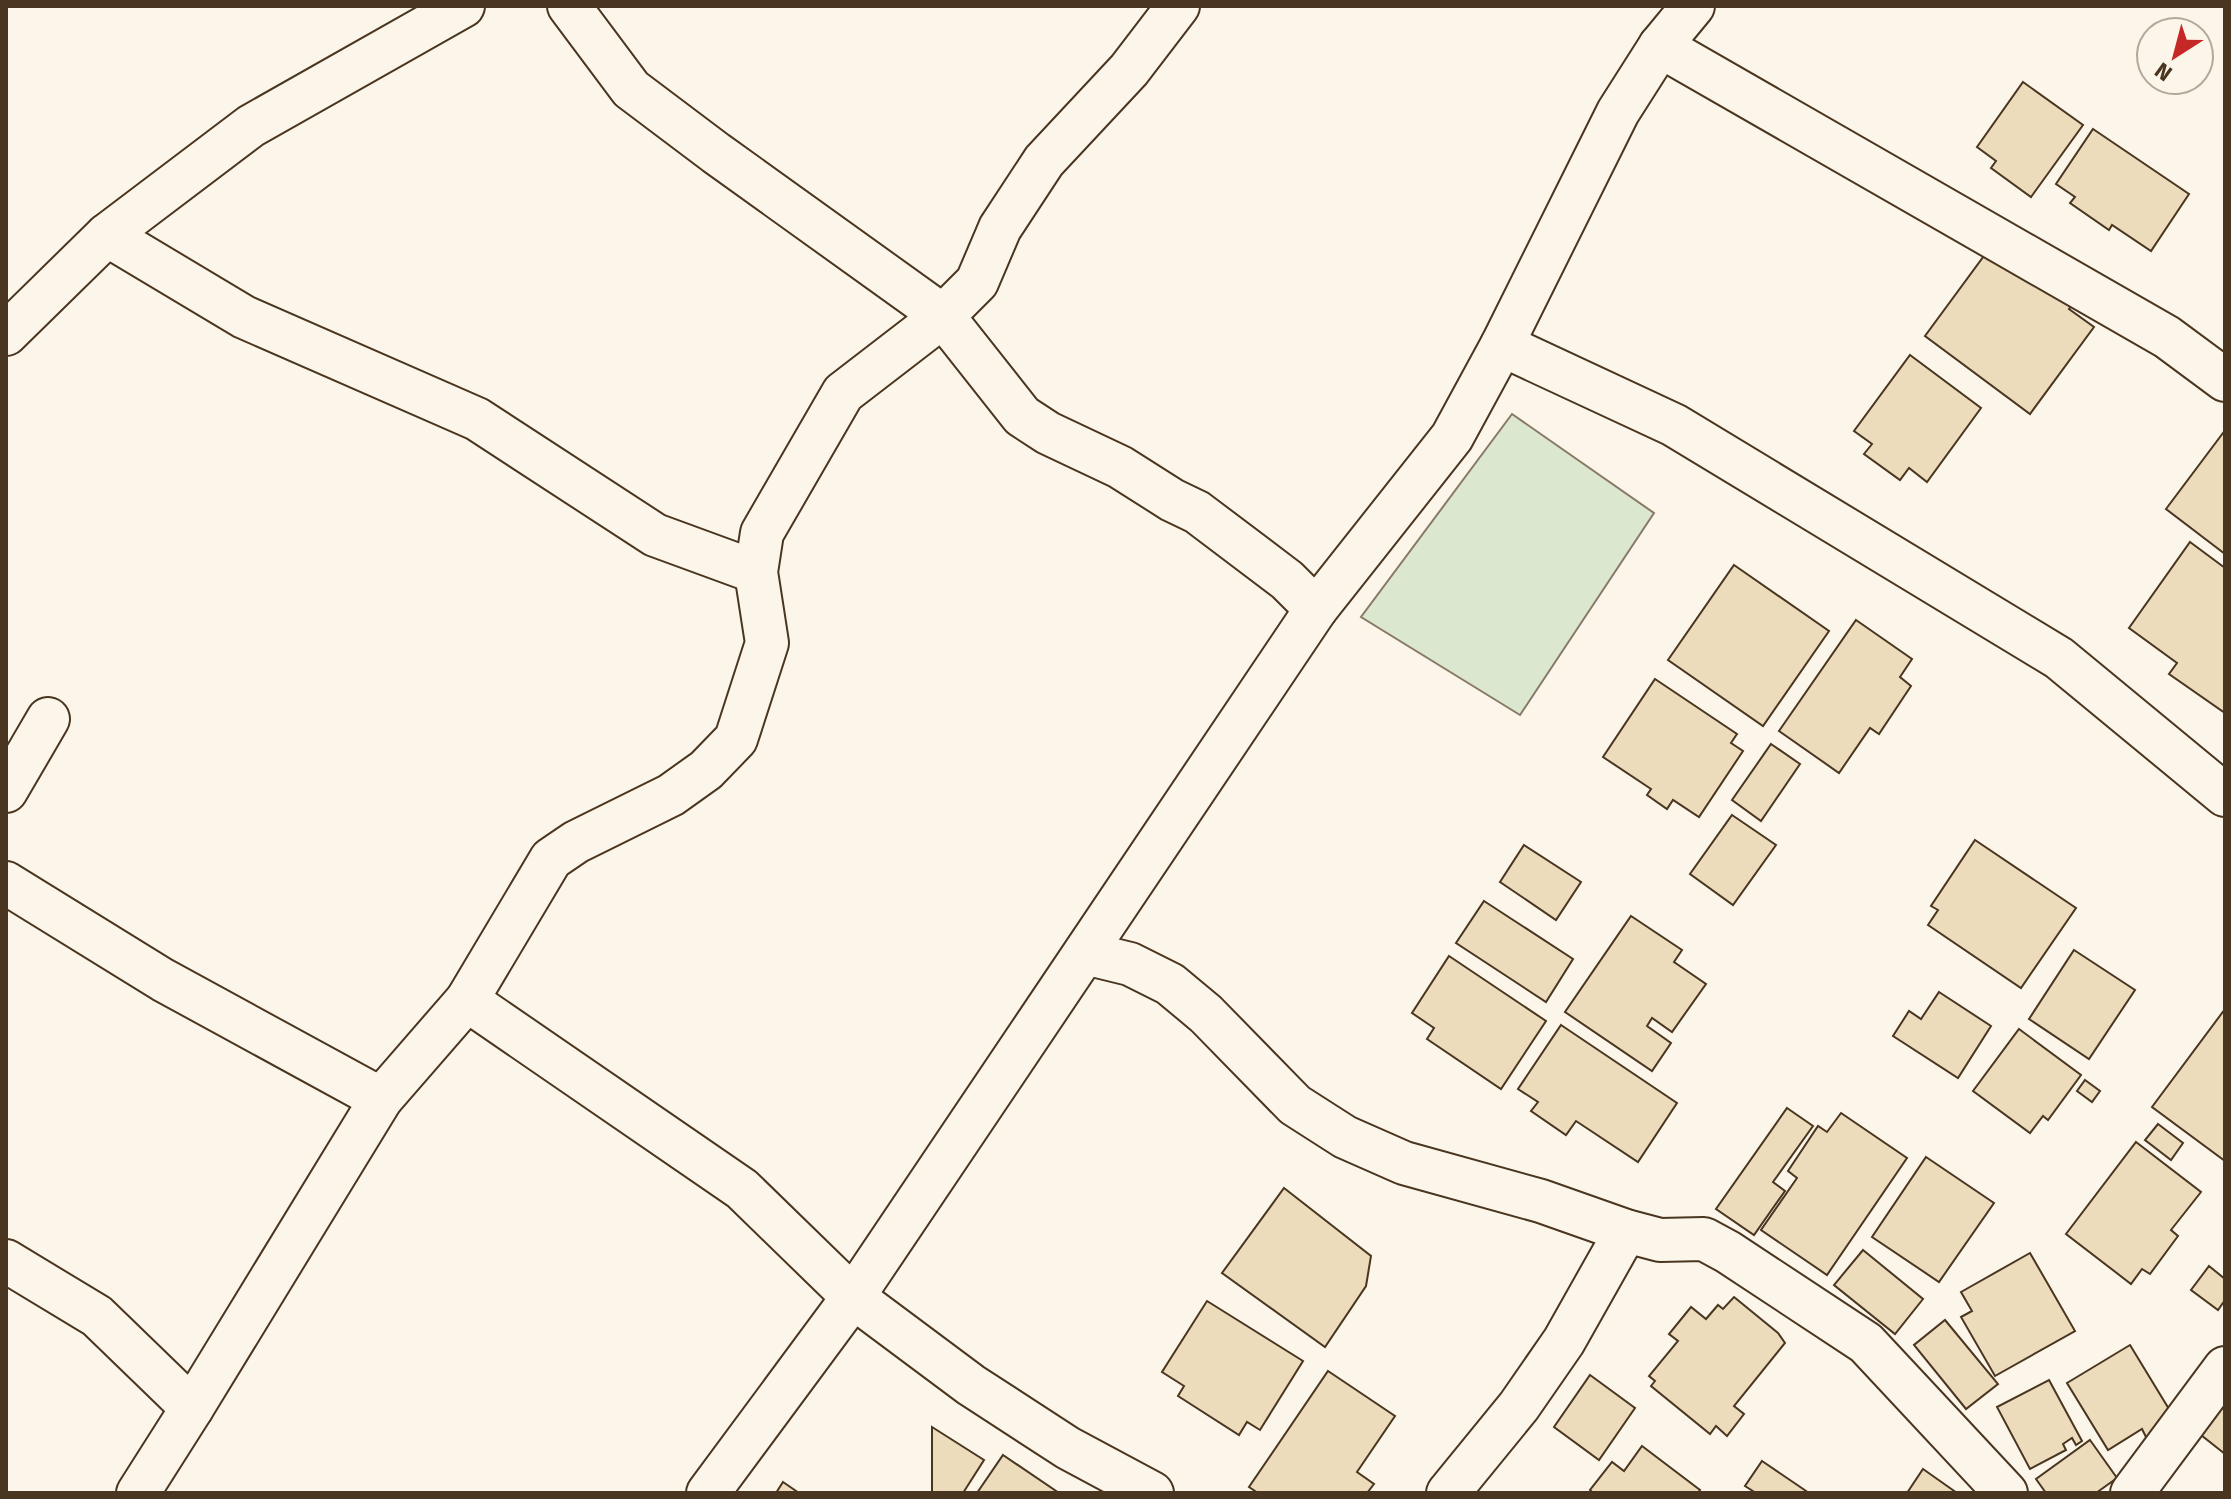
<svg xmlns="http://www.w3.org/2000/svg" width="2231" height="1499" font-family="'Fira Sans',sans-serif">
<style>
.green{fill:#dce7d0;stroke:#887966;stroke-width:2}
.building{fill:#ecdcbc;stroke:#4a3520;stroke-width:2}
.lines{fill:none;stroke-linecap:round;stroke-linejoin:round}
.minor-casing{stroke:#4a3520;stroke-width:46}
.minor{stroke:#fbf6e9;stroke-width:42}
</style>
<rect width="100%" height="100%" fill="#fbf6e9"/>
<polygon class="green" points="1512,414 1654,513 1520,715 1361,617"/>
<g class="building">
<polygon points="2023,82 2083,125 2031,197 1991,168 1996,161 1977,147"/>
<polygon points="2093,129 2189,194 2151,251 2112,225 2109,230 2070,203 2075,197 2056,184"/>
<polygon points="1989,249 2075,301 2069,309 2094,327 2030,414 1925,336"/>
<polygon points="1910,355 1981,408 1927,482 1909,468 1900,480 1864,454 1872,444 1854,431"/>
<polygon points="2223,433 2225,435 2225,554 2166,509"/>
<polygon points="2190,542 2225,568 2225,713 2169,674 2177,663 2129,628"/>
<polygon points="1734,565 1829,631 1763,726 1668,660"/>
<polygon points="1856,620 1912,659 1900,677 1911,686 1879,734 1870,728 1839,773 1779,731"/>
<polygon points="1655,679 1737,734 1731,743 1743,751 1699,817 1673,800 1667,809 1647,795 1651,789 1603,757"/>
<polygon points="1771,744 1800,764 1761,821 1732,800"/>
<polygon points="1732,815 1776,845 1733,905 1690,874"/>
<polygon points="1975,840 2076,908 2021,988 1928,925 1938,910 1931,906"/>
<polygon points="1524,845 1581,882 1556,920 1500,882"/>
<polygon points="1484,901 1573,959 1546,1002 1456,943"/>
<polygon points="1631,916 1682,950 1674,962 1706,984 1672,1032 1652,1018 1647,1026 1671,1043 1652,1071 1565,1012"/>
<polygon points="2074,950 2135,990 2089,1059 2029,1019"/>
<polygon points="1449,956 1546,1021 1501,1089 1427,1039 1434,1028 1412,1013"/>
<polygon points="1939,992 1991,1026 1958,1078 1893,1036 1909,1011 1921,1019"/>
<polygon points="2225,1009 2225,1161 2152,1107"/>
<polygon points="1561,1025 1677,1103 1638,1162 1576,1121 1566,1135 1531,1111 1538,1102 1518,1089"/>
<polygon points="2019,1029 2081,1075 2048,1120 2043,1116 2030,1133 1973,1091"/>
<polygon points="2085,1080 2100,1091 2092,1102 2077,1091"/>
<polygon points="1787,1108 1813,1126 1773,1182 1785,1191 1754,1235 1716,1209"/>
<polygon points="1841,1113 1907,1158 1827,1275 1761,1230 1797,1178 1788,1171 1818,1126 1827,1132"/>
<polygon points="2158,1124 2183,1143 2171,1160 2145,1140"/>
<polygon points="2136,1142 2201,1192 2171,1230 2178,1236 2150,1274 2142,1269 2131,1284 2066,1234"/>
<polygon points="1926,1157 1994,1203 1939,1282 1872,1237"/>
<polygon points="1284,1188 1371,1256 1366,1286 1325,1347 1222,1273"/>
<polygon points="1863,1250 1923,1299 1895,1334 1834,1285"/>
<polygon points="2030,1253 2075,1331 1995,1376 1961,1317 1972,1311 1961,1292"/>
<polygon points="2209,1266 2225,1279 2225,1300 2218,1310 2191,1290"/>
<polygon points="1734,1297 1778,1333 1785,1343 1734,1406 1744,1414 1727,1436 1716,1426 1710,1434 1651,1386 1655,1381 1649,1376 1678,1341 1669,1334 1691,1307 1706,1319 1718,1305 1723,1309"/>
<polygon points="1207,1301 1303,1361 1260,1430 1247,1422 1239,1435 1178,1396 1184,1386 1162,1372"/>
<polygon points="1945,1320 1998,1384 1966,1409 1914,1345"/>
<polygon points="2130,1345 2175,1419 2146,1437 2142,1429 2108,1450 2067,1383"/>
<polygon points="1328,1371 1395,1416 1357,1472 1374,1484 1367,1493 1258,1493 1249,1487"/>
<polygon points="1590,1375 1635,1408 1599,1460 1554,1427"/>
<polygon points="2049,1380 2082,1441 2076,1445 2072,1438 2063,1444 2066,1450 2030,1469 1997,1407"/>
<polygon points="2222,1407 2225,1410 2225,1454 2201,1435"/>
<polygon points="932,1427 984,1460 963,1493 932,1493"/>
<polygon points="2090,1440 2117,1478 2096,1493 2046,1493 2036,1479"/>
<polygon points="1642,1446 1700,1490 1698,1493 1593,1493 1590,1490 1612,1462 1624,1471"/>
<polygon points="1003,1455 1059,1493 977,1493"/>
<polygon points="1762,1461 1809,1493 1756,1493 1745,1486"/>
<polygon points="1923,1469 1957,1493 1907,1493"/>
<polygon points="783,1482 799,1493 776,1493"/>
</g>
<g class="lines">
<defs>
<g id="minor">
<polyline points="569,6 631,89 716,153 943,316 1022,416 1048,433 1120,467 1172,500 1197,512 1287,580 1316,609"/>
<polyline points="1660,46 2167,337 2225,380"/>
<polyline points="107,235 244,317 477,419 655,535 756,572"/>
<polyline points="6,334 107,235 251,126 463,6"/>
<polyline points="1502,345 1674,425 2059,658 2225,795"/>
<polyline points="6,791 48,719"/>
<polyline points="6,883 163,980 381,1099"/>
<polyline points="1085,953 1130,964 1170,984 1206,1014 1295,1105 1345,1137 1404,1163 1541,1201 1626,1231 1660,1240 1704,1239 1728,1252 1866,1343 2006,1493"/>
<polyline points="467,1000 742,1189 853,1297 971,1385 1068,1448 1152,1493"/>
<polyline points="6,1261 97,1316 192,1408"/>
<polyline points="138,1493 192,1408 381,1099 467,1000 551,859 576,842 671,795 706,770 736,739 767,643 756,572 762,533 843,393 943,316 977,282 1000,228 1044,161 1129,70 1178,6"/>
<polyline points="708,1493 853,1297 1316,609 1452,437 1502,345 1618,112 1660,46 1693,6"/>
<polyline points="1448,1493 1519,1406 1564,1341 1626,1231"/>
<polyline points="2132,1493 2225,1368"/>
</g>
</defs>
<use href="#minor" class="minor-casing"/>
<use href="#minor" class="minor"/>
</g>
<rect width="2231" height="1499" fill="none" stroke="#4a3520" stroke-width="16"/>
<g transform="translate(2175 56) rotate(216)"><circle r="38" fill="#fbf6e9" stroke="#b4a999" stroke-width="2"/>
<path d="M0-6L14 30L0 20L-14 30Z" fill="#c62828"/>
<text y="-12" font-size="22" font-weight="bold" text-anchor="middle" fill="#4a3520">N</text>
</g>
</svg>
